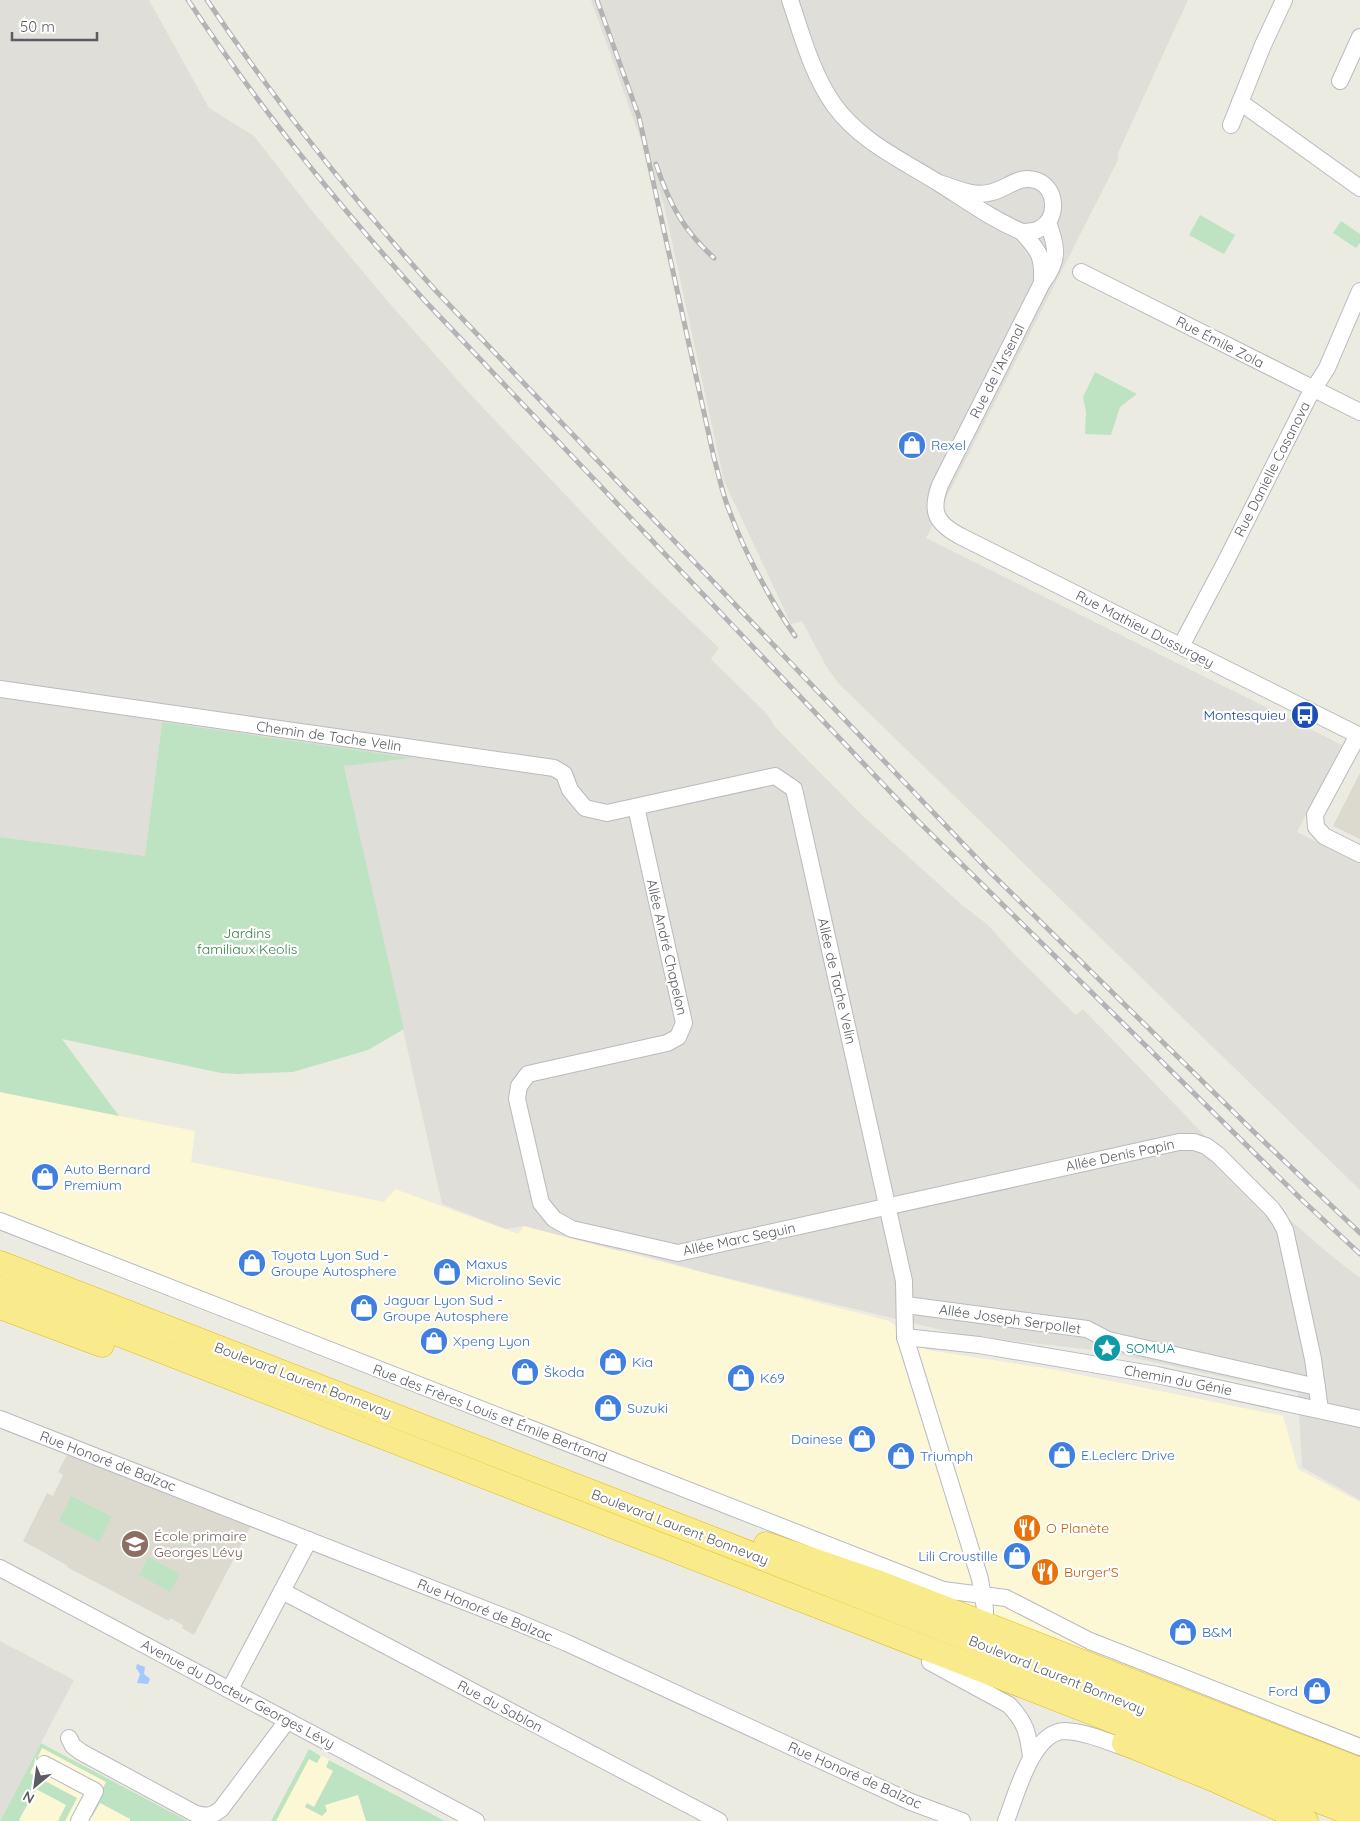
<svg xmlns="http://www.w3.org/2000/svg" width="1360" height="1821" font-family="Quicksand,sans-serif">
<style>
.commercial{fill:#fcf8d6}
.industrial{fill:#e0ded9}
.education{fill:#dcdacf}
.green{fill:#bee3c3}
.water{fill:#a2cafc}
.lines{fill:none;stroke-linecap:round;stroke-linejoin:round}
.minor-casing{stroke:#b9bac0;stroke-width:18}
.highway-casing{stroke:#e5ba09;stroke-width:25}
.minor{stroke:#fff;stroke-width:16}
.highway{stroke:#f9ea8c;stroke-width:24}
.rail-casing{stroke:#b2b3b3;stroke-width:5}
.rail{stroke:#fff;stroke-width:3;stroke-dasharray:9;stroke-linecap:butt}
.labels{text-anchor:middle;stroke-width:4.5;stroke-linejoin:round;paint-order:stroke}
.street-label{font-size:14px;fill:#5a5c62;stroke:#fff}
.shop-label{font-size:14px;fill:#366cbe;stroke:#fff;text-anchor:start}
.transit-label{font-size:14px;fill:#164399;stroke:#fff;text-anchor:end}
.park-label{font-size:14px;fill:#388344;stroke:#fff}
.culture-label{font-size:14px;fill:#0d838f;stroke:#fff;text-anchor:start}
.food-label{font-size:14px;fill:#c56008;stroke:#fff;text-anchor:start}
.education-label{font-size:14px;fill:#785e54;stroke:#fff;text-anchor:start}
</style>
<rect width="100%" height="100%" fill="#ecebe1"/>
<g class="commercial">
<polygon points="0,1092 195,1131 191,1162 384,1202 395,1189 518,1234 524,1226 889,1321 927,1350 1056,1370 1283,1416 1298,1469 1360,1502 1360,1761 68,1258 0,1225"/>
<polygon points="41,1743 188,1821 0,1821"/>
<polygon points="309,1749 445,1821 271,1821"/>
</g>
<g class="industrial">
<polygon points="0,0 149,0 209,108 254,136 313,212 384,297 470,394 630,563 719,648 711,659 767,714 775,727 863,816 962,905 987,924 1016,956 1076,1015 1083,1009 1265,1198 1329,1254 1360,1278 1360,1500 1302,1467 1298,1393 1102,1351 962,1335 710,1274 624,1250 620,1251 524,1226 506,1229 442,1204 344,765 410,758 162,722 145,856 0,837"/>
<polygon points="591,0 1188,0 1118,153 1118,160 926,538 1342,745 1297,832 1360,864 1360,1190 839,684 826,666 802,621 791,624 724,481 664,205"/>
<polygon points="0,1641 74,1680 0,1821"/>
</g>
<g class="education">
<polygon points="1360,773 1360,839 1333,826"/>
<polygon points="67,1455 251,1526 194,1635 182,1628 183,1625 170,1618 169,1621 67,1567 68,1566 23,1541 47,1493 53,1496 63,1475 58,1472"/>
</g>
<g class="green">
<polygon points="1200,215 1235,235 1224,254 1189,235"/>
<polygon points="1341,221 1360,234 1360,243 1356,248 1333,233"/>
<polygon points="1095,372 1137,394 1120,407 1111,435 1085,434 1086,412 1083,397"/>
<polygon points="162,722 412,758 344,766 404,1029 368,1050 293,1072 239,1074 221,1073 62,1039 119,1116 0,1092 0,837 145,856"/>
<polygon points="71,1496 112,1517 99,1542 59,1521"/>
<polygon points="148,1557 180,1574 170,1592 139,1575"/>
<polygon points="41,1743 188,1821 130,1821 130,1819 100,1803 92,1817 89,1815 106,1782 42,1748 30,1773 77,1798 65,1821 58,1821 66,1805 36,1789 19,1820 21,1821 0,1821"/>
<polygon points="309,1749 321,1756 317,1763 309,1759 276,1821 271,1821"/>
<polygon points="329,1760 445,1821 366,1821 358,1795 325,1805 327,1811 322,1816 305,1807 307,1803 314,1807 333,1771 326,1767"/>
</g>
<polygon class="water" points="137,1664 145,1667 144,1674 150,1679 148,1684 137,1683 140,1674 136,1668"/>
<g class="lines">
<defs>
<g id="minor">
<path d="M790,0C802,35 812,74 834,105C860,141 900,159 937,182C966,200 990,218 1022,232C1029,232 1035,232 1041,228C1058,218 1057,189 1038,181C1018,173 1006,191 988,193C971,196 955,188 939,183"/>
<polyline points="1340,81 1360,37"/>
<polyline points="1240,102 1360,188"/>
<polyline points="1231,125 1263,45 1284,0"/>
<path d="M1048,222C1057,249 1060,260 1042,283L940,485C930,512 936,523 960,536L1360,736"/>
<path d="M1022,232C1040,252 1043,256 1042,283"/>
<polyline points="1081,272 1360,412"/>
<polyline points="1181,646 1227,559 1308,398 1327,368 1360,291"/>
<polyline points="0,689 554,768 564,774 570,790 585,808 607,813 775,776 794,789 904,1281 905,1337 980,1579 985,1609 985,1624"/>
<polyline points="1358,735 1315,815 1316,827 1324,836 1360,854"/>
<polyline points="636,807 684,1023 678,1037 667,1043 528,1074 519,1086 517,1099 541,1203 554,1219 572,1229 678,1253 1179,1142 1194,1142 1206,1146 1218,1155 1272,1209 1279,1219 1285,1230 1313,1359 1320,1410"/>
<polyline points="0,1221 943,1590 1006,1598 1090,1641 1360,1747"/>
<polyline points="906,1305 1087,1329 1108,1340 1317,1387"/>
<polyline points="905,1337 979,1345 1157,1375 1360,1419"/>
<polyline points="0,1419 512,1620 567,1643 911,1802 962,1821"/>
<polyline points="0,1568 476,1821"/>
<polyline points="282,1591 719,1821"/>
<path d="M930,1662L1009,1705C1026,1723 1028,1733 1031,1757"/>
<polyline points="230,1689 309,1540"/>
<path d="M69,1738L73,1746L81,1752L194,1813C206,1817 211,1817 221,1809L287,1721"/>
<polyline points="44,1764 95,1791 79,1821"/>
<path d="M1006,1821C1016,1796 1032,1731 1065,1731C1087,1732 1111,1743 1132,1750"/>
</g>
<g id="highway">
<polyline points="0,1263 762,1558 1360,1793"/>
<polyline points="0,1288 1360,1817"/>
<polyline points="0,1307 102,1345"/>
<polyline points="766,1544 877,1582 1360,1770"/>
<polyline points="1124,1743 1217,1781 1306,1821"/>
</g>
</defs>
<use href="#minor" class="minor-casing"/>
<use href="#highway" class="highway-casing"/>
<use href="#minor" class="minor"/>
<use href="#highway" class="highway"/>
<defs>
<g id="rail">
<path d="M188,0C259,108 338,205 425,301L917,820L1301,1199L1360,1254"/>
<path d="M207,0C276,103 353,199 436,291L990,872L1255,1133L1360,1233"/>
<path d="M597,0L639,117L714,458C719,475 722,493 729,510C744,551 770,600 795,636"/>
<path d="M656,164C669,203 683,230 714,258"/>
</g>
</defs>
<use href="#rail" class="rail-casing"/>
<use href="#rail" class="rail"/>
</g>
<defs>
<symbol id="shop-disc" viewBox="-11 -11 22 22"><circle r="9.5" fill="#3f7fe0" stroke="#fff"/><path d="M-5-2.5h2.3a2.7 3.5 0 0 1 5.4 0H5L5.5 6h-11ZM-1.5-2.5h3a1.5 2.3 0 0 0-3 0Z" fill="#fff"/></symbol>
<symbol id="bus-disc" viewBox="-11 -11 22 22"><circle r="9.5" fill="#1a4fb4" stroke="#fff"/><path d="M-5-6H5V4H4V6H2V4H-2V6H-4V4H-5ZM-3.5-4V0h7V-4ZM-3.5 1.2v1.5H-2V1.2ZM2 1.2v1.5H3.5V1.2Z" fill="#fff"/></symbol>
<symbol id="sight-disc" viewBox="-11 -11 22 22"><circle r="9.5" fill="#0f9aa8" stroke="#fff"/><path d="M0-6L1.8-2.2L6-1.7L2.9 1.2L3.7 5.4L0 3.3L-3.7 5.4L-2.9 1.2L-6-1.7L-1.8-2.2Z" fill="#fff"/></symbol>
<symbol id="restaurant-disc" viewBox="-11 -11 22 22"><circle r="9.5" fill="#e8710a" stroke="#fff"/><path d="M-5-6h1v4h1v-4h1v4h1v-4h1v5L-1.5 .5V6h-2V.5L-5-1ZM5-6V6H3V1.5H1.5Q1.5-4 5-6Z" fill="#fff"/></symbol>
<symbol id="school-disc" viewBox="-11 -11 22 22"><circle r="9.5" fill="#8d6e63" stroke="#fff"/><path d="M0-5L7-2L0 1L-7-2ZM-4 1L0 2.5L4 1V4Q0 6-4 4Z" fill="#fff"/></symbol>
</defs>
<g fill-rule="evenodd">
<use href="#shop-disc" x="896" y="429" width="32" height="32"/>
<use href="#bus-disc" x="1289" y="699" width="32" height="32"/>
<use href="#shop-disc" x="29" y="1161" width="32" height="32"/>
<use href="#shop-disc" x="236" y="1247" width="32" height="32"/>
<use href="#shop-disc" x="431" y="1256" width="32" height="32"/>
<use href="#shop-disc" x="348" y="1292" width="32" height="32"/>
<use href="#shop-disc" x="418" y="1325" width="32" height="32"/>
<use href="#sight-disc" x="1091" y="1332" width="32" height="32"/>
<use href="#shop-disc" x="597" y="1346" width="32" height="32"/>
<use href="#shop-disc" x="509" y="1356" width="32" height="32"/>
<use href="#shop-disc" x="725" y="1362" width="32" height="32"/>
<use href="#shop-disc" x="592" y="1392" width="32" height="32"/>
<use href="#shop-disc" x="846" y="1423" width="32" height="32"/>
<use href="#shop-disc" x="1046" y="1439" width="32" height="32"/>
<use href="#shop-disc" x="885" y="1440" width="32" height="32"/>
<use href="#restaurant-disc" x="1011" y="1512" width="32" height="32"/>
<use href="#school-disc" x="119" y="1528" width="32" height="32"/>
<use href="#shop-disc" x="1001" y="1540" width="32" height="32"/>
<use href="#restaurant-disc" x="1029" y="1556" width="32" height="32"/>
<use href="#shop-disc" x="1167" y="1616" width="32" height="32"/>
<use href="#shop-disc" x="1301" y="1675" width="32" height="32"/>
</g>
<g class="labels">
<g class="street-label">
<text transform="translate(1220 342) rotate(27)" y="5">Rue Émile Zola</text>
<text transform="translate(997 371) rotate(-63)" y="5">Rue de l'Arsenal</text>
<text transform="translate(1272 469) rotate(-63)" y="5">Rue Danielle Casanova</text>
<text transform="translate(1145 629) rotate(27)" y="5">Rue Mathieu Dussurgey</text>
<text transform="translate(329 736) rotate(8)" y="5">Chemin de Tache Velin</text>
<text transform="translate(667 947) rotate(77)" y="5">Allée André Chapelon</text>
<text transform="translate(837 981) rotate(77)" y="5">Allée de Tache Velin</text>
<text transform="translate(1120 1155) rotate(-12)" y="5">Allée Denis Papin</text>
<text transform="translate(739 1239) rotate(-12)" y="5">Allée Marc Seguin</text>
<text transform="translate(1010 1319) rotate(8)" y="5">Allée Joseph Serpollet</text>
<text transform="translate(303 1380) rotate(21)" y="5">Boulevard Laurent Bonnevay</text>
<text transform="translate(1178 1380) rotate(11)" y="5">Chemin du Génie</text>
<text transform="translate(490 1413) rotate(21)" y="5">Rue des Frères Louis et Émile Bertrand</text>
<text transform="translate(108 1461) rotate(21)" y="5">Rue Honoré de Balzac</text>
<text transform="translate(680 1527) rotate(21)" y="5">Boulevard Laurent Bonnevay</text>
<text transform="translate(485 1610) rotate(22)" y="5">Rue Honoré de Balzac</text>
<text transform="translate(1057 1675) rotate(22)" y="5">Boulevard Laurent Bonnevay</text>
<text transform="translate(238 1694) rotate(28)" y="5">Avenue du Docteur Georges Lévy</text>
<text transform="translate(500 1706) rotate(28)" y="5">Rue du Sablon</text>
<text transform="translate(855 1775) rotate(24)" y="5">Rue Honoré de Balzac</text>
</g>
<g class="shop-label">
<text x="931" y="450">Rexel</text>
<text x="64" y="1174">Auto Bernard<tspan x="64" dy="16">Premium</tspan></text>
<text x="271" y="1260">Toyota Lyon Sud -<tspan x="271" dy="16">Groupe Autosphere</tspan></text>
<text x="466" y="1269">Maxus<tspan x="466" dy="16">Microlino Sevic</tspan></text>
<text x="383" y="1305">Jaguar Lyon Sud -<tspan x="383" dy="16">Groupe Autosphere</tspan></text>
<text x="453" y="1346">Xpeng Lyon</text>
<text x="632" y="1367">Kia</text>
<text x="544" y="1377">Škoda</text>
<text x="760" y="1383">K69</text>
<text x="627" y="1413">Suzuki</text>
<text x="843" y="1444" text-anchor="end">Dainese</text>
<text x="1081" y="1460">E.Leclerc Drive</text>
<text x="920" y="1461">Triumph</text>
<text x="998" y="1561" text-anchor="end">Lili Croustille</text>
<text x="1202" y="1637">B&amp;M</text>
<text x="1298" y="1696" text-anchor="end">Ford</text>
</g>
<g class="transit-label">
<text x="1286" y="720">Montesquieu</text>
</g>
<g class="park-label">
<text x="247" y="938">Jardins<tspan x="247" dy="16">familiaux Keolis</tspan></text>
</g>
<g class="culture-label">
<text x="1126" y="1353">SOMUA</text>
</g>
<g class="food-label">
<text x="1046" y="1533">O Planète</text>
<text x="1064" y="1577">Burger'S</text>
</g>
<g class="education-label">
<text x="154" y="1541">École primaire<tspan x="154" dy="16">Georges Lévy</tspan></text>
</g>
</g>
<g transform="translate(35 1786) rotate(209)" stroke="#ffffff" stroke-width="4" paint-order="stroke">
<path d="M0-4L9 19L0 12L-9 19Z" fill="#5a5c62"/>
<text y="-8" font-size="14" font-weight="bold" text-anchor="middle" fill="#5a5c62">N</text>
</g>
<path d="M12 32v8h85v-8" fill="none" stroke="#5a5c62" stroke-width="2.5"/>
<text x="20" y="32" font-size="15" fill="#5a5c62" stroke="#ffffff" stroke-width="4" paint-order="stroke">50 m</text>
</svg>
